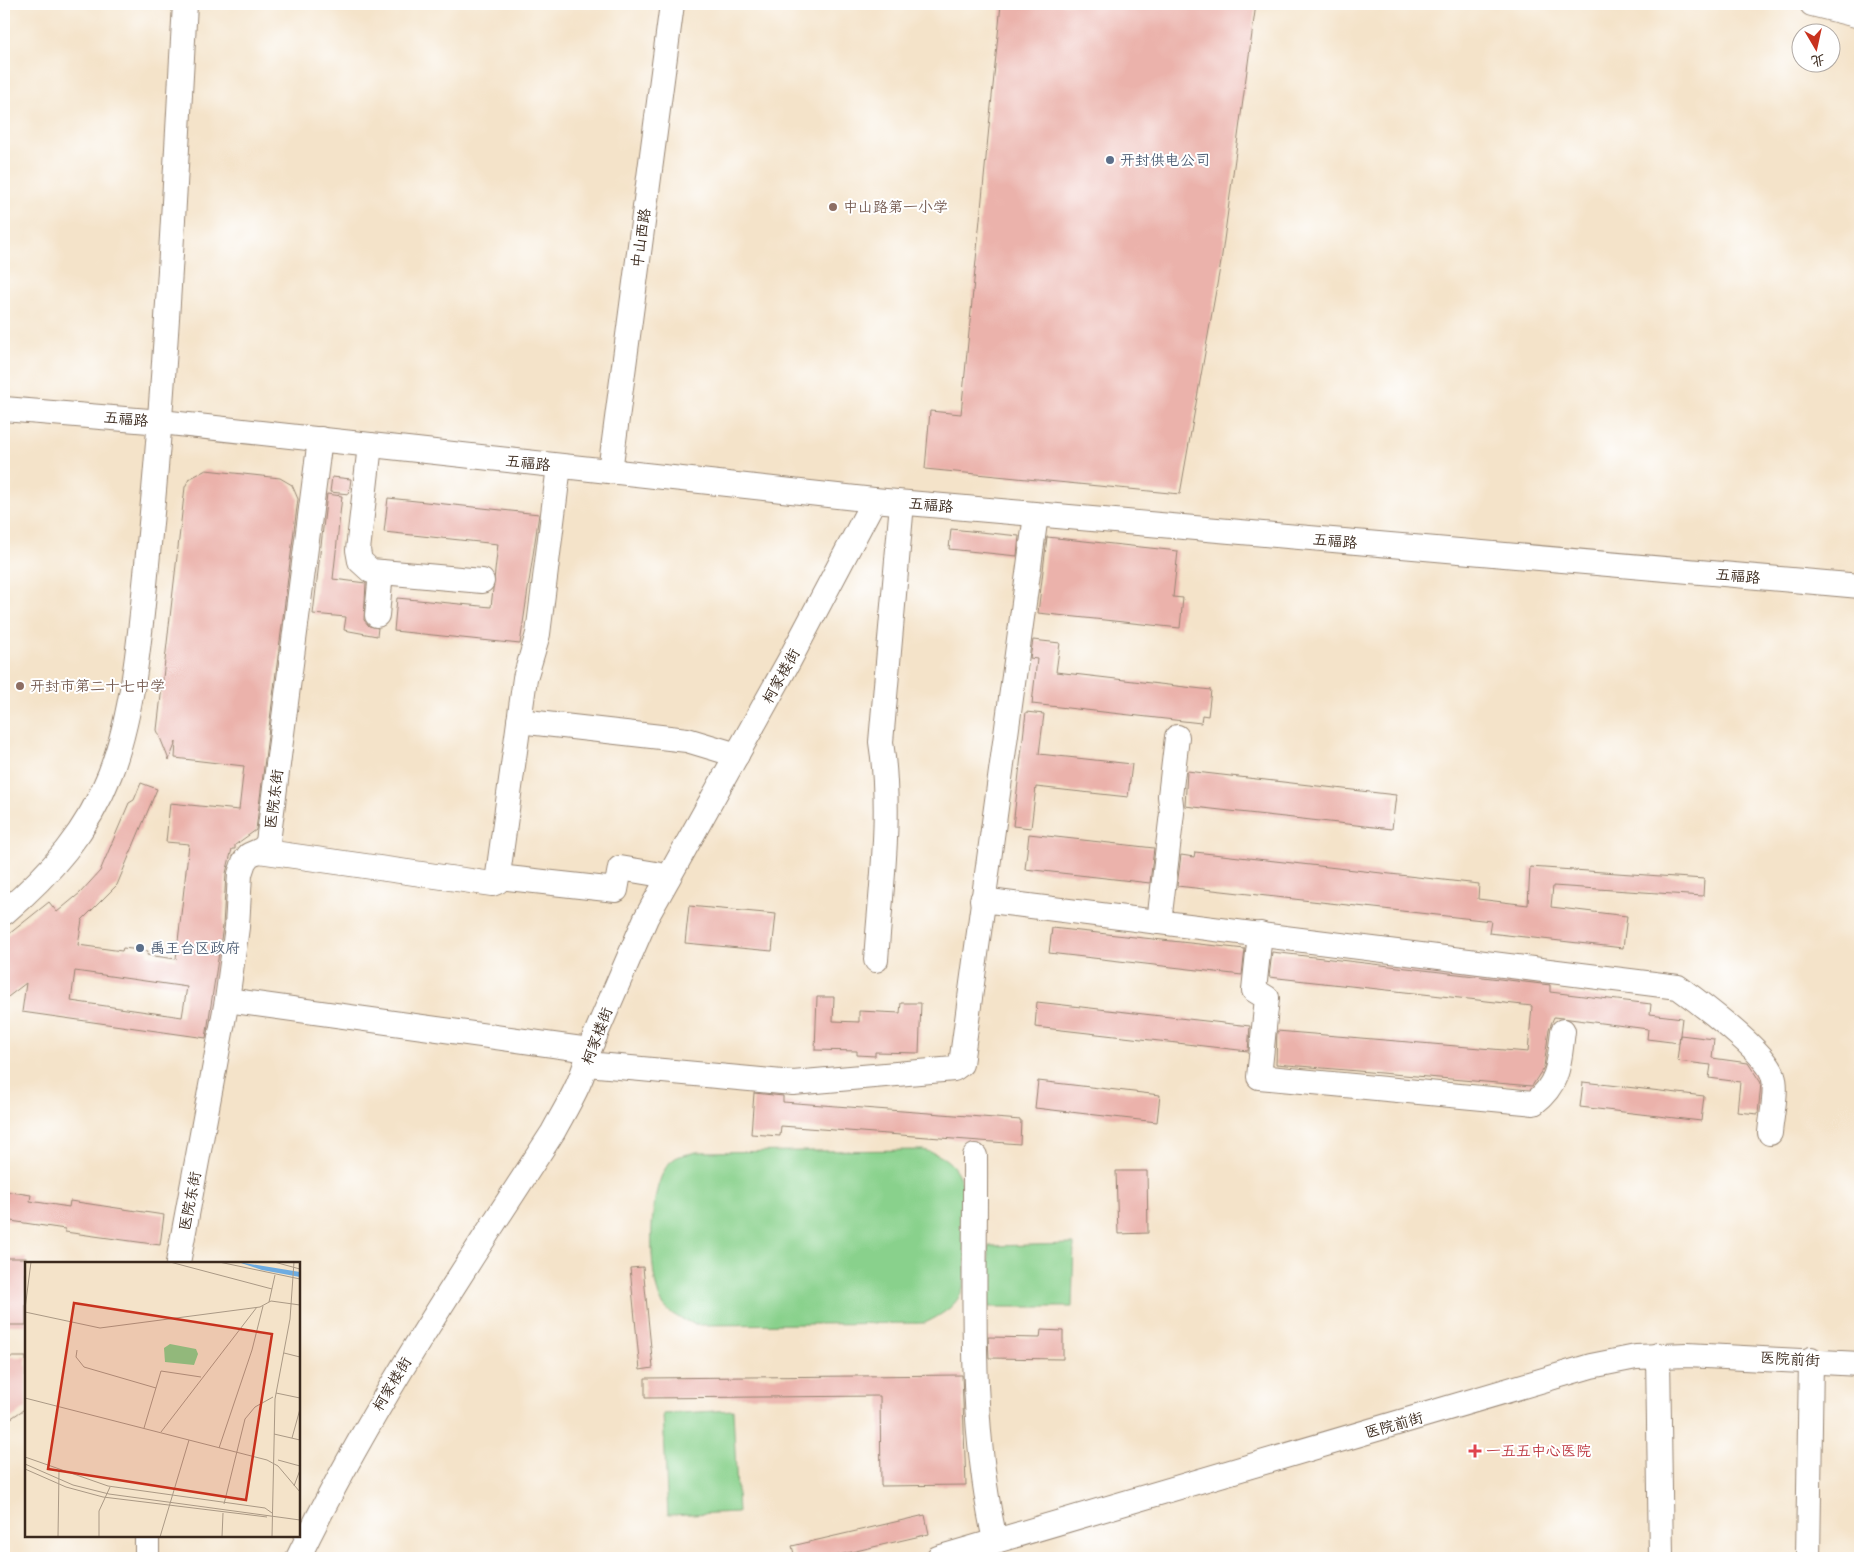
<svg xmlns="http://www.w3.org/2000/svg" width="1864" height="1562" font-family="Mali,'LXGW WenKai TC',sans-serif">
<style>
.green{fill:#89d18c;stroke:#627e55}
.building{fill:#ebb2ab;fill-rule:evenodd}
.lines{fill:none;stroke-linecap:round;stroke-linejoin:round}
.minor-casing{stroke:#988674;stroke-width:26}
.minor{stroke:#fff;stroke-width:24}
.service-dot{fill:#5c6f8a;stroke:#fff;stroke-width:2}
.education-dot{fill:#8d6e63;stroke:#fff;stroke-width:2}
.health-dot{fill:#e0444e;stroke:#fff;stroke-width:2}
.labels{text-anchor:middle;stroke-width:4;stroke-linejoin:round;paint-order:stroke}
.service-label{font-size:15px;fill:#4e5e75;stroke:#fff;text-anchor:start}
.education-label{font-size:15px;fill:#785e54;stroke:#fff;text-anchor:start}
.street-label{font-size:15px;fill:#3b2a1e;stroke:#fff}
.health-label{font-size:15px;fill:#be3a42;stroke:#fff;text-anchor:start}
.inset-road{fill:none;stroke:#aa9985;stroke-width:1}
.view{fill:#c8321e;fill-opacity:0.15;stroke:#c8321e;stroke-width:2.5}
.inset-edge{fill:none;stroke:#3b2a1e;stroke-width:2.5}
</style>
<rect width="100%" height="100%" fill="#fff"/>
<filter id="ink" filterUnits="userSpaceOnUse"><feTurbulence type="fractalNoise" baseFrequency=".02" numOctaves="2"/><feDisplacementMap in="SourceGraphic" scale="10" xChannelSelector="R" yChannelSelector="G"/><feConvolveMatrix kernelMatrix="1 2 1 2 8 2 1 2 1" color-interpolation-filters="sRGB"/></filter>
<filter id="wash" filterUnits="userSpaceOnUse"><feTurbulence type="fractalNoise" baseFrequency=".0096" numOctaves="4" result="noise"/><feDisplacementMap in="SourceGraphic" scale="20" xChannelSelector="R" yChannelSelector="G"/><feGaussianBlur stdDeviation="1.12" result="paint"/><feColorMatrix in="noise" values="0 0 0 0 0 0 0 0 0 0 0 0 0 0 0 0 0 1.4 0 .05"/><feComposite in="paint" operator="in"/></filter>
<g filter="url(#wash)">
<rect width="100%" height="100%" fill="#f4e3c9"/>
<g class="green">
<path d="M923,1150C947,1156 957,1165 964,1190C964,1208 965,1226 965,1244C967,1287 967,1303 925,1323L698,1325C685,1321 669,1315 662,1303C647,1277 646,1177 674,1159C679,1155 690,1154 696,1152Z"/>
<polygon points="1074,1244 1072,1307 988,1307 989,1246"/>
<polygon points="733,1410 738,1512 668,1515 663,1414"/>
</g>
<g id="blocks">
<g class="building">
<polygon points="1001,4 1256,4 1221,262 1180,494 925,469 930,411 961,414"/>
<path d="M206,470L280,478L292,485L298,499L256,830L235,845V849H232L226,873L223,926L206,1038L22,1012L26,983L4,1000V938L49,902L57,912L80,893L100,871L129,803L134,800L141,783L157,789L117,885L82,920L78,945L122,951L123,948L148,951L147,955L176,959L189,844L166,842L170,803L239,810L244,766L175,758L176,742L169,760L157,730L185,487L189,479ZM75,971L187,987L182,1017L71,1001Z"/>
<polygon points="332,477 351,479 349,494 330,492"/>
<polygon points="327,494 342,496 333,579 366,583 364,620 369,626 378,628 377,636 344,630 346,617 313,614"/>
<polygon points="388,498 539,514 520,644 394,631 397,598 491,607 498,544 384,532"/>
<polygon points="951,529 1019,536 1017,556 949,549"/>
<polygon points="1047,537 1178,551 1173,597 1183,598 1180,628 1038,613"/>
<polygon points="1033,640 1060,643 1056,672 1211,690 1208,716 1202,715 1201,723 1032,704 1037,659 1030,658"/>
<polygon points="1026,712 1044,714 1039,754 1132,764 1128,797 1036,787 1031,828 1013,826"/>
<polygon points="1187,771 1396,795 1392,829 1185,806"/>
<polygon points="1029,834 1154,848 1150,883 1025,869"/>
<polygon points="1195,852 1479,884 1478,899 1528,905 1530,867 1704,879 1703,896 1553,886 1551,907 1627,916 1623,948 1489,933 1491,921 1177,886 1181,855 1194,857"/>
<polygon points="689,906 776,914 772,951 685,943"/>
<polygon points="1052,928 1245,949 1242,975 1049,953"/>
<polygon points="1272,952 1550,985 1550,992 1651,1004 1650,1014 1682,1018 1679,1043 1647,1039 1648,1029 1554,1017 1549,1029 1544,1067 1532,1086 1276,1064 1277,1031 1528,1052 1532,1006 1269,977"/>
<polygon points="817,997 834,997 833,1021 859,1022 859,1011 900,1013 901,1003 921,1003 919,1053 875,1052 875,1056 857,1055 857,1051 815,1050"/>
<polygon points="1037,1002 1250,1026 1248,1051 1035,1027"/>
<polygon points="1680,1035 1714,1039 1712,1058 1748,1063 1761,1083 1758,1114 1737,1112 1740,1082 1709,1078 1711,1065 1677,1061"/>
<polygon points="1038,1081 1160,1095 1157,1122 1035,1108"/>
<polygon points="1583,1082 1704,1096 1701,1121 1580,1107"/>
<polygon points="754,1093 783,1096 783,1102 1021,1120 1020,1144 781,1126 780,1136 751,1134"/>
<polygon points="1116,1171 1147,1171 1148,1233 1118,1234"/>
<polygon points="4,1191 31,1195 30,1201 69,1207 70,1201 164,1215 160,1245 65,1232 65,1229 4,1220"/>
<rect x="4" y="1258" width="22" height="67"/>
<polygon points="643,1267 653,1368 640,1370 630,1268"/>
<polygon points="1041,1330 1063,1331 1063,1359 989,1358 988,1337 1040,1338"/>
<polygon points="4,1357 26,1357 26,1408 4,1423"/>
<polygon points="962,1375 966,1485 881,1486 880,1396 645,1398 645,1378"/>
<polygon points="925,1515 929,1534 826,1558 795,1558 792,1546"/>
</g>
</g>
</g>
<g filter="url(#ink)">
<use href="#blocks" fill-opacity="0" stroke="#988674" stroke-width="1"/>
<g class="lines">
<defs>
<g id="minor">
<polyline points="1812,4 1860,16"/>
<polyline points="4,409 161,422 874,500 1860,586"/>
<polyline points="370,445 358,550 360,561 371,571 482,581"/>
<polyline points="610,471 672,4"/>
<polyline points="377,615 381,572"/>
<polyline points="519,721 687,740 737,755"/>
<polyline points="259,851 492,884 497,882 525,678 538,634 559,466"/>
<polyline points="499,877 616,890 620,868 656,874 668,878"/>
<path d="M982,900L1678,987C1699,1002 1766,1052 1773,1075C1778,1089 1771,1118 1770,1133"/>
<path d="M4,913C50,874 88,831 110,774C137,704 142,609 150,534C167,357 175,180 185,4"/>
<polyline points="1159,922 1172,813 1170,796 1177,737"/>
<path d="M1260,934L1254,990L1267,998L1259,1077L1534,1103C1560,1083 1559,1062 1563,1031"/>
<path d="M876,960C881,888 892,813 881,742L902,503"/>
<polyline points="227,1000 589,1050"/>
<polyline points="587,1064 793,1083 954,1069 961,1064 1036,515"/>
<path d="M975,1156C976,1284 967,1415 995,1540"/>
<polyline points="178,1263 227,1000 237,927 240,874 244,862 249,855 263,849 268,842 320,439"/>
<polyline points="1658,1355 1661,1558"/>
<polyline points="147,1558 147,1536"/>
<path d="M298,1558C370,1409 463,1271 553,1132C567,1106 584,1080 589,1050L646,918L789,661L874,500"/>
<polyline points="938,1558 1591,1366 1636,1357 1687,1355 1860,1364"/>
<polyline points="1808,1558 1811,1359"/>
</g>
</defs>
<use href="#minor" class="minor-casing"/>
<use href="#minor" class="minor"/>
</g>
</g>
<g class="service-dot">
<circle cx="1110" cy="160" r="5"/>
<circle cx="140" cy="948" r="5"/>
</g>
<g class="education-dot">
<circle cx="833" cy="207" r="5"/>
<circle cx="20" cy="686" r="5"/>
</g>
<path class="health-dot" d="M1472.5 1443.5h5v5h5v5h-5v5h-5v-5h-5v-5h5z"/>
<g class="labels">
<g class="service-label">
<text x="1120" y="165">开封供电公司</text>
<text x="150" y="953">禹王台区政府</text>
</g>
<g class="education-label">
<text x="843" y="212">中山路第一小学</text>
<text x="30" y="691">开封市第二十七中学</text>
</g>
<g class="street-label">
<text transform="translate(641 238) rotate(-82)" y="5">中山西路</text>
<text transform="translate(126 419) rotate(5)" y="5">五福路</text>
<text transform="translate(528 463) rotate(6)" y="5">五福路</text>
<text transform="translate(931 505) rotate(5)" y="5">五福路</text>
<text transform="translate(1335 541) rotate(5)" y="5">五福路</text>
<text transform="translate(1738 576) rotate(5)" y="5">五福路</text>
<text transform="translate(781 676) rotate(-61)" y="5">柯家楼街</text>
<text transform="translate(274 799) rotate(-83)" y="5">医院东街</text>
<text transform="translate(597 1036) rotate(-69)" y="5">柯家楼街</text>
<text transform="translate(190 1201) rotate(-79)" y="5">医院东街</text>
<text transform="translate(1790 1359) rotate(3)" y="5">医院前街</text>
<text transform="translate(392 1384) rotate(-59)" y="5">柯家楼街</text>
<text transform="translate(1394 1425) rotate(-16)" y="5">医院前街</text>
</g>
<g class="health-label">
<text x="1486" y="1456">一五五中心医院</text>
</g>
</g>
<g transform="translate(25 1262)">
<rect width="275" height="275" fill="#f4e3c9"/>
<path d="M145,82L171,87L173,92L169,103L140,100L139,86Z" fill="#89d18c"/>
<path d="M213,0L275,10V15L237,8Z" fill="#6eace1"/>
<path class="inset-road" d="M145,0L247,27M194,0L275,17M249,0L275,7M244,40L250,13M0,47L6,0M0,50L75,66L235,45L246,39L275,43M52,88L51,95L59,105L131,126M259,91L275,95M251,131L275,136M0,136L242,198M119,166L136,109L176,115M136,170L232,45M249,172L275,178M267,176L275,147M194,186L227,88L238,44M0,195L83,224L240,246L247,251M242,198L253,204L275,230M253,198L275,204M0,202L48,223L84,232L275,258M0,207L41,225L78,235L242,255M269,224L275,208M199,242L220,157L230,145L248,135M33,275L34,209M74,275V249L85,225M135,275L164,178M197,275L198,251M247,275L250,137L265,57L269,0"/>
<path class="view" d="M49,41L247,72L221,238L23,207Z"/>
<rect width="275" height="275" class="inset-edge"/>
</g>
<rect width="1864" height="1562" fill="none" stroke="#fff" stroke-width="20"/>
<g transform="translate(1816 48) rotate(171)"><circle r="24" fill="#ffffff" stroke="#b1aaa5"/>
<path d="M0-4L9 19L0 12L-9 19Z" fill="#c8321e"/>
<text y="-8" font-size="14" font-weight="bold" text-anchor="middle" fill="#3b2a1e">北</text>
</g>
</svg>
